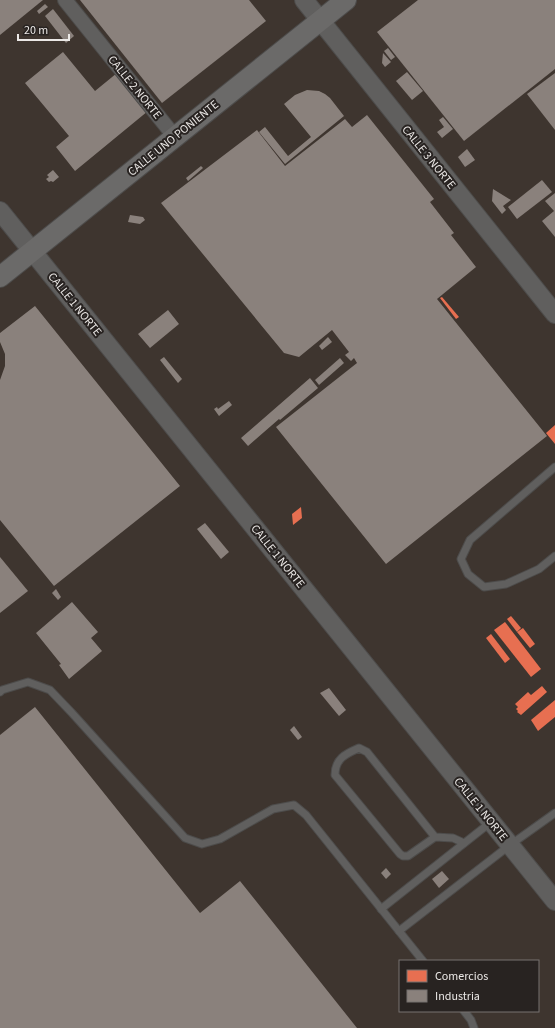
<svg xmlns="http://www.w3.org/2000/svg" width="555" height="1028" font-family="'Source Sans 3',sans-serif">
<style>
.built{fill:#3e352f;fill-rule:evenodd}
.shops{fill:#e76f51}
.industry{fill:#8a817c}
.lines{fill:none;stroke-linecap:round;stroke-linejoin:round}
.service-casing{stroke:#4d4c4b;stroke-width:9}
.minor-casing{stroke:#4d4c4b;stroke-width:16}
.tertiary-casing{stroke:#4d4c4b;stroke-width:20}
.secondary-casing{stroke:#4d4c4b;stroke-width:22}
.service{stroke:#605f5e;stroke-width:7}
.minor{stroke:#605f5e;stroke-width:14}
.tertiary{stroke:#605f5e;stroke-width:18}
.secondary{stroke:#6b6a69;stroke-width:20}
.labels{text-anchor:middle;stroke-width:4;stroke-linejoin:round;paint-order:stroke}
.street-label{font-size:12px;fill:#ebe8e6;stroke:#282321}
</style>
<rect width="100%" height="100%" fill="#302e2c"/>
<path class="built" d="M0,0H555V1028H0ZM400,961H538V1011H400Z"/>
<g class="shops">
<polygon points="442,297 459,317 456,319 440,298"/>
<polygon points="555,425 555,444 546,433"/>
<polygon points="301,507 302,518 293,525 292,514"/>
<polygon points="511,616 521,628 517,632 507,619"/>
<polygon points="505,622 541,669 531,677 494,630"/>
<polygon points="523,628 535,644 530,648 517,632"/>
<polygon points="491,634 510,659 505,663 486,638"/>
<polygon points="542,686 547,692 521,715 517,712 518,711 516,709 518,707 515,704 528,692 531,695"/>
<polygon points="555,700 555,717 538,731 531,720"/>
</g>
<g class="industry">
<polygon points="0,0 43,0 0,35"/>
<polygon points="80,0 249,0 266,21 162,103"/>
<polygon points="418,0 555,0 555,69 464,141 377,32"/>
<polygon points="45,4 48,7 39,14 37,11"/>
<polygon points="53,9 74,36 66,43 45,16"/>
<polygon points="388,48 395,57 391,60 384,51"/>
<polygon points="63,52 95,91 117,73 148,111 75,171 56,147 69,136 25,83"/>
<polygon points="383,53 391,62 385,67 382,63"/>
<polygon points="407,72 423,91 412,100 396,81"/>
<polygon points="555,73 555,130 527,94"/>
<polygon points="307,90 319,91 325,94 330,98 344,116 285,164 259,132 265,127 288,156 311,137 284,104 295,95"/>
<polygon points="367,115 434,199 430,202 454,233 451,235 476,267 437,299 547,436 386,564 276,427 357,363 354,358 351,361 345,355 349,352 332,330 299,357 284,353 161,203 257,130 285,166 345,119 352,127"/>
<polygon points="443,117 453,129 442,138 437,132 444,127 439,120"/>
<polygon points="467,149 475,160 465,167 458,157"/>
<polygon points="201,166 203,168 188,181 186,178"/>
<polygon points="53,170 59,177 53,182 51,181 49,182 46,179 49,177 47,175"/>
<polygon points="542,180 552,192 517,219 508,207"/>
<polygon points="493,189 511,200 503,206 506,210 502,214 492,201"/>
<polygon points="555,193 555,237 542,221 554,211 545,201"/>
<polygon points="130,215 143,217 145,220 140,224 128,222"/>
<polygon points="35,306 180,486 54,586 0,520 0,380 5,366 5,354 0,342 0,333"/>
<polygon points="168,310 179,324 150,348 138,334"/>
<polygon points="328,337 332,342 322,350 319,346"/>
<polygon points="164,357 182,379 178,383 160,360"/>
<polygon points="340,358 344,363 319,385 315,380"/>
<polygon points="310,378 318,388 280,420 279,419 248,446 241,438"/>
<polygon points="229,401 232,405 219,416 214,409 217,407 218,409"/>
<polygon points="205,523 229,552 221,559 197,529"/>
<polygon points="0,557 28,591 0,613"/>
<polygon points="56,589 61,597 58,600 52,593"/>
<polygon points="72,602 98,632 91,638 102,651 69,679 59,665 61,664 36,633"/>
<polygon points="329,688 346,710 339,716 320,693"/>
<polygon points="35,707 200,913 240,881 357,1028 0,1028 0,735"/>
<polygon points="294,726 302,737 298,740 290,730"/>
<polygon points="386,868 391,874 386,879 381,873"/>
<polygon points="442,871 449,879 439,888 432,879"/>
</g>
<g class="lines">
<defs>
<g id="service">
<polyline points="555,467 470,540 461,559 468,574 484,587 506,584 539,569 555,556"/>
<polyline points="0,692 2,690 28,682 50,690 72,713 185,838 202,844 220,839 273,809 294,805 306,815 423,961"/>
<path d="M435,837L367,752L359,748C345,754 335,759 335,775L400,854L403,856H408L435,837L453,838L464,843"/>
<polyline points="381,909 491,822"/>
<polyline points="399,931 510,845 555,813"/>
<polyline points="464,1011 471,1020 474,1028"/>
</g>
<polyline id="minor" points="65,0 175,137"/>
<g id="tertiary">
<polyline points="304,0 555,314"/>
<polyline points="0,211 555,901"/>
</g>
<polyline id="secondary" points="0,277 346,0"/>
</defs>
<use href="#service" class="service-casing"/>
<use href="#minor" class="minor-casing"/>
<use href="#tertiary" class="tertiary-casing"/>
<use href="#secondary" class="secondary-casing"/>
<use href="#service" class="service"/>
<use href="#minor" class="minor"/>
<use href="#tertiary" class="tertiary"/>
<use href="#secondary" class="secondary"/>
</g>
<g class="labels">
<g class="street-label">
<text transform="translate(135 87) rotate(51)" y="4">CALLE 2 NORTE</text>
<text transform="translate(173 138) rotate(-39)" y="4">CALLE UNO PONIENTE</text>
<text transform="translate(429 157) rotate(51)" y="4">CALLE 3 NORTE</text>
<text transform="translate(75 304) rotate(51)" y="4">CALLE 1 NORTE</text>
<text transform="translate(278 556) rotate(51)" y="4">CALLE 1 NORTE</text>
<text transform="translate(481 809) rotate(51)" y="4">CALLE 1 NORTE</text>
</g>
</g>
<rect x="399" y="960" width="140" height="52" fill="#282321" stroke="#767270"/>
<rect x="407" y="970" width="20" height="12" fill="#e76f51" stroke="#767270"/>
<text x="435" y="980" font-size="12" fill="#ebe8e6">Comercios</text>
<rect x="407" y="990" width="20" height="12" fill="#8a817c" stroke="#767270"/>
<text x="435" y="1000" font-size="12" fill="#ebe8e6">Industria</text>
<path d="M18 34v6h51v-6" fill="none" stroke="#ebe8e6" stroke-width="2"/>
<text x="24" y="34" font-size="12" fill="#ebe8e6" stroke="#282321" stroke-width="3" paint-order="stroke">20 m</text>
</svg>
